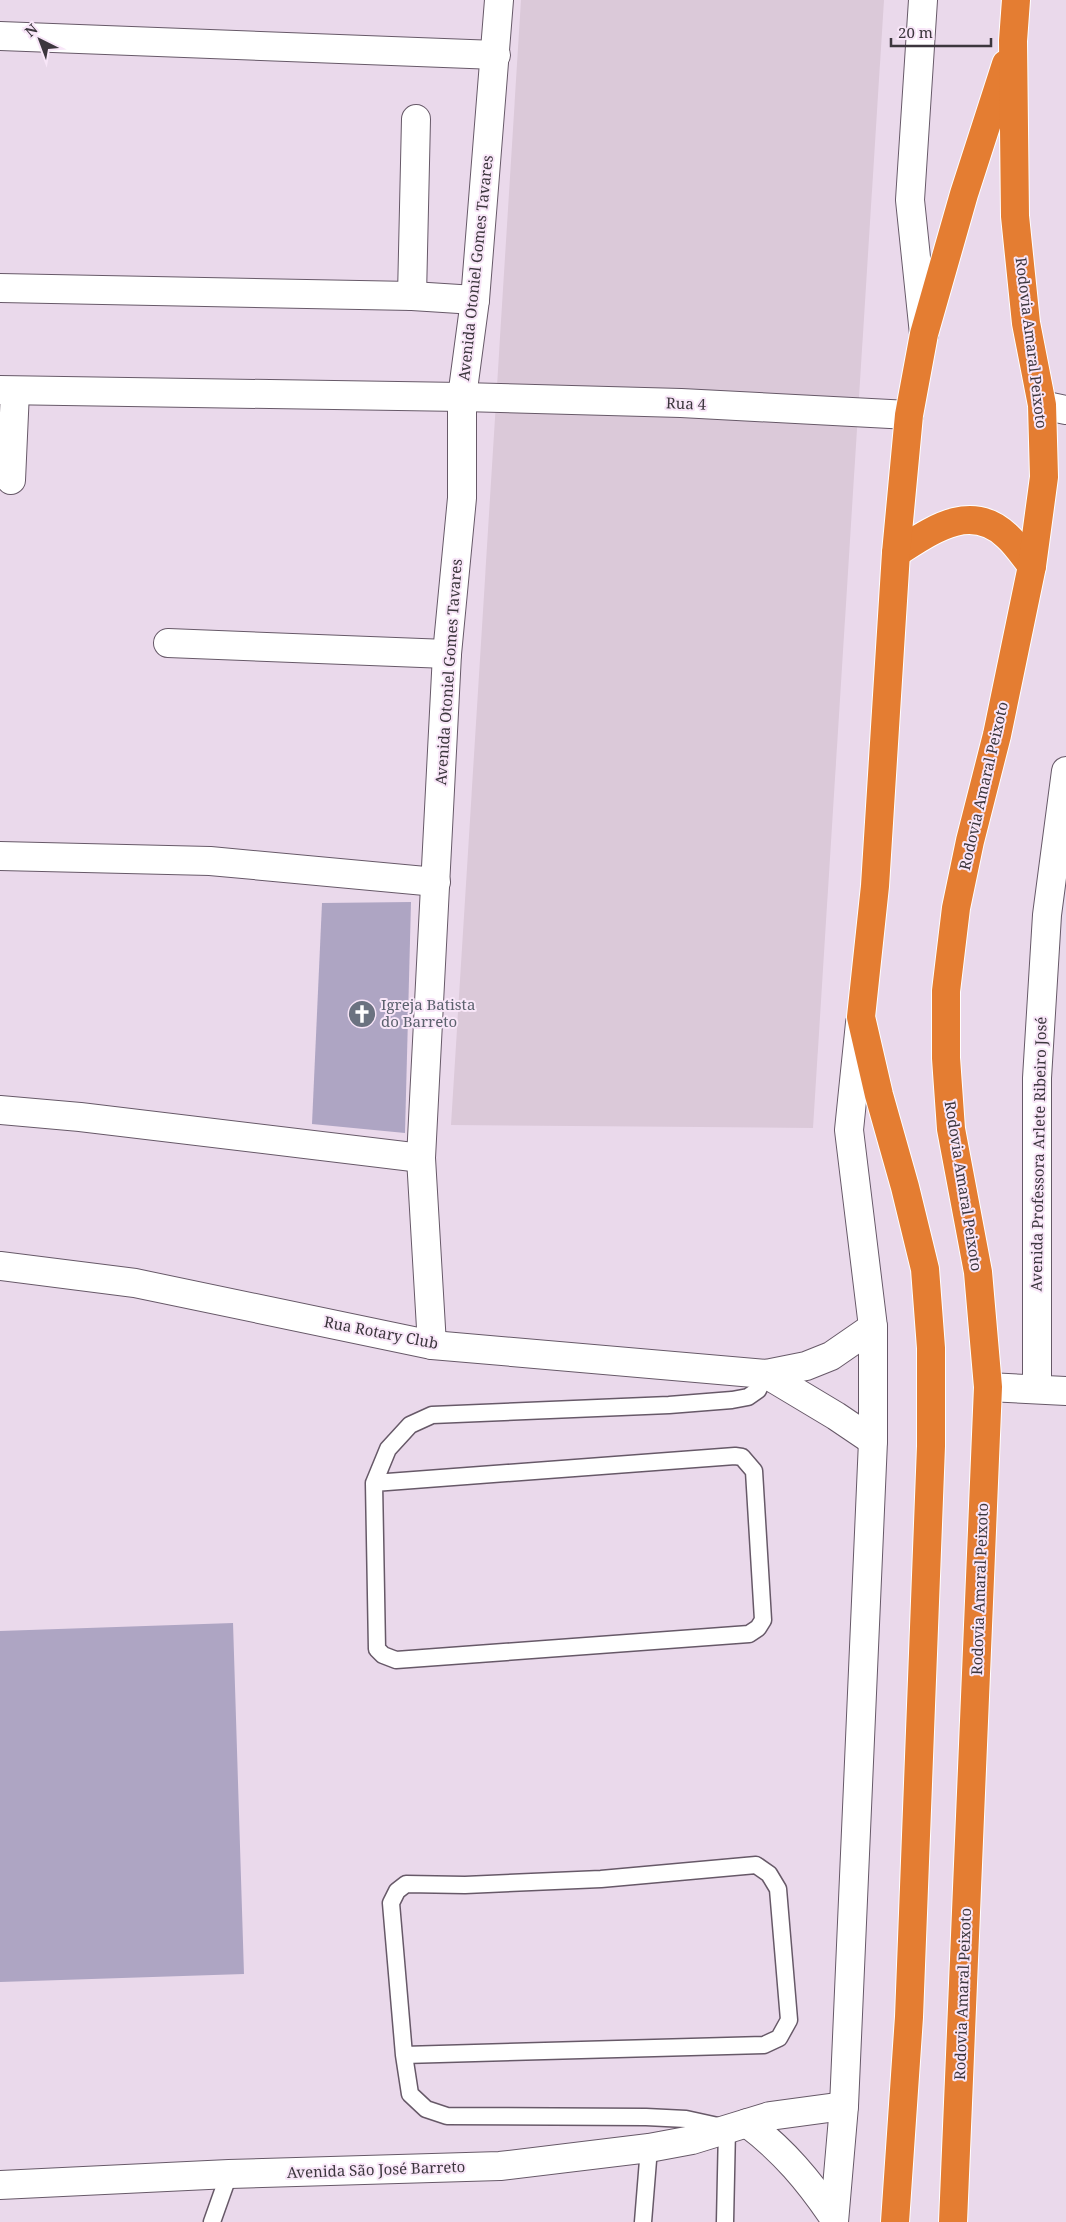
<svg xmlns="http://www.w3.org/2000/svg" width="1066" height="2222" font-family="'Noto Serif',serif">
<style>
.commercial{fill:#dbc9d9}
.building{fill:#aea5c3}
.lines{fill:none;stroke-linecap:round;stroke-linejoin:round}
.lane-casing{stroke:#675968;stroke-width:19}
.street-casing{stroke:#675968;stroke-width:30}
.secondary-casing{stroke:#675968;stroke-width:30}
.highway-casing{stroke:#fff;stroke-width:30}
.lane{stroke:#fff;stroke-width:16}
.street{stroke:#fff;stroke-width:28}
.secondary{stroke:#fff;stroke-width:28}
.highway{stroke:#e47d32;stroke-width:28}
.labels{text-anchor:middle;stroke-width:4;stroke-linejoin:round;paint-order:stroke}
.street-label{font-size:15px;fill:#3c363d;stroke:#f8e6f8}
.worship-label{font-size:15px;fill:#5b616d;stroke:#f8e6f8;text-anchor:start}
</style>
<rect width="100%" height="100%" fill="#ead9eb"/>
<polygon class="commercial" points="521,0 884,0 813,1128 451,1125"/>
<g class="building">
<polygon points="411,902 405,1133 312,1124 322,903"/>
<polygon points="233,1623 244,1974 0,1982 0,1631"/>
</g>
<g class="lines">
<defs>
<g id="lane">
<polyline points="374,1483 735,1456 742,1457 754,1471 763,1620 758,1628 749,1634 396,1660 383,1655 377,1649 374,1483 388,1449 410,1425 432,1415 669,1405 732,1400 748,1397 758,1390 766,1374"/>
<polyline points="404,2055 764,2045 779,2038 789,2020 778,1889 769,1874 756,1865 601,1879 465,1885 406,1884 397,1891 391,1903 404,2055 410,2094 426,2109 447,2116 646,2117 686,2119 727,2128 725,2222"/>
<polyline points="212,2222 229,2174"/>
<polyline points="643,2222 649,2148"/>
</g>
<g id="street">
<polyline points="923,0 910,200 924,334"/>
<polyline points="0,36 496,55"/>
<polyline points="0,288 412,296 475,300"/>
<polyline points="412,296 416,119"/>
<polyline points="0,390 462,397 681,403 909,415"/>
<polyline points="1042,405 1066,410"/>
<polyline points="11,480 15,391"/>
<polyline points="168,643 447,654"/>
<polyline points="0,856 210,861 436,882"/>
<polyline points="0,1110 80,1117 421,1158"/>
<polyline points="432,1345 421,1158 447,654 462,498 462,397 475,300 499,0"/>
<polyline points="988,1387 1066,1391"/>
<polyline points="1037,1389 1037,1078 1047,915 1066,771"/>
</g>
<g id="secondary">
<polyline points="0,1266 135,1283 432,1345 766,1374 806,1366 831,1356 873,1327"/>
<polyline points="766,1374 836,1416 873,1441"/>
<path d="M747,2123C783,2150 809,2181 834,2218"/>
<polyline points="0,2185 229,2174 500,2166 649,2148 692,2140 770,2116 844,2106"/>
<polyline points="834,2222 844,2106 873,1441 873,1327 849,1130 860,1023"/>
</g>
<g id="highway">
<path d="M896,553C931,531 970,501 1007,536C1016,544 1024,556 1032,566"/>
<polyline points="895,2222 909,2017 931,1446 931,1348 925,1269 905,1187 879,1095 861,1017 875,886 896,553 909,415 924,334 964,194 1006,64"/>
<polyline points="953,2222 988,1387 978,1272 951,1129 946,1058 946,991 956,908 970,841 997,735 1032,566 1044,477 1042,405 1026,323 1015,216 1013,41 1016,0"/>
</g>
</defs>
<use href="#lane" class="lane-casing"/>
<use href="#street" class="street-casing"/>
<use href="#secondary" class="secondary-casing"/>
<use href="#highway" class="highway-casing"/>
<use href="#lane" class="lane"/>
<use href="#street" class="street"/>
<use href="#secondary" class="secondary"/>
<use href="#highway" class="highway"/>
</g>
<defs>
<symbol id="church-disc" viewBox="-11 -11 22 22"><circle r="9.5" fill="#6b7280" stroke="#f8e6f8"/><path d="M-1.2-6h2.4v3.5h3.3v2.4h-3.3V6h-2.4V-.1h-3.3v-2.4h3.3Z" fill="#fff"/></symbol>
</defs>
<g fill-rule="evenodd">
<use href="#church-disc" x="346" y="998" width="32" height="32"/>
</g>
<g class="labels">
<g class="street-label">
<text transform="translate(476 268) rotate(-84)" y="5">Avenida Otoniel Gomes Tavares</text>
<text transform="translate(1031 343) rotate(83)" y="5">Rodovia Amaral Peixoto</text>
<text transform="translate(686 404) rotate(2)" y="5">Rua 4</text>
<text transform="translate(449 672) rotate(-86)" y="5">Avenida Otoniel Gomes Tavares</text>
<text transform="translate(984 786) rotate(-77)" y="5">Rodovia Amaral Peixoto</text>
<text transform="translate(1039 1154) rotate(-89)" y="5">Avenida Professora Arlete Ribeiro José</text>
<text transform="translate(963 1186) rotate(81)" y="5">Rodovia Amaral Peixoto</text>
<text transform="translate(381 1333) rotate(11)" y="5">Rua Rotary Club</text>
<text transform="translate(980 1589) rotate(-88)" y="5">Rodovia Amaral Peixoto</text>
<text transform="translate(963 1994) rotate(-88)" y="5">Rodovia Amaral Peixoto</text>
<text transform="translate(376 2170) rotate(-2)" y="5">Avenida São José Barreto</text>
</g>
<g class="worship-label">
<text x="381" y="1010">Igreja Batista<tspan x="381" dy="17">do Barreto</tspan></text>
</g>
</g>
<g transform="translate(40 40) rotate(318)" stroke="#f8e6f8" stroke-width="4" paint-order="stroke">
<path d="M0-4L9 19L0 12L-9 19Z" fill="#3c363d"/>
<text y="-8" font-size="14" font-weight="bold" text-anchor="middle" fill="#3c363d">N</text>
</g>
<path d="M891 38v8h100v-8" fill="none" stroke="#3c363d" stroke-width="2.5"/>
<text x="898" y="38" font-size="15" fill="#3c363d" stroke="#f8e6f8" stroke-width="4" paint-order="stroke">20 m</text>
</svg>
